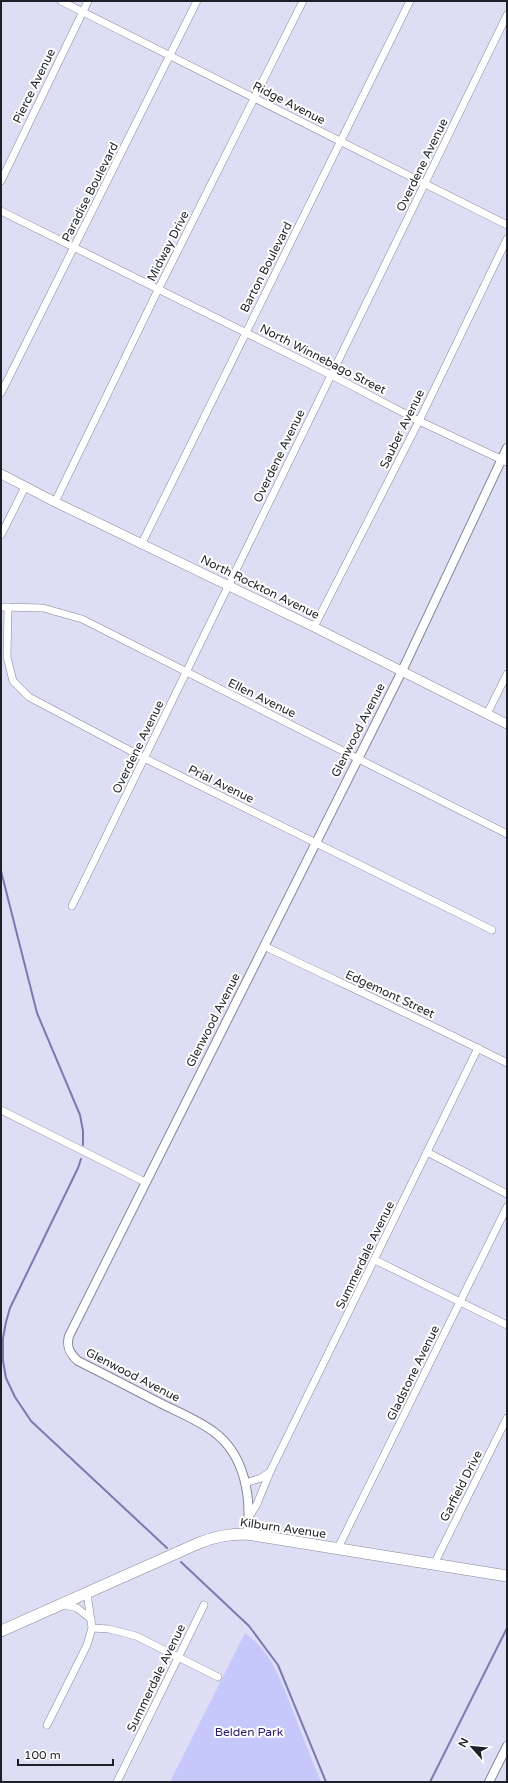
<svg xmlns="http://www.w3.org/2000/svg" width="508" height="1783" font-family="'Varela Round',sans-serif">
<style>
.green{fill:#c6c7fb}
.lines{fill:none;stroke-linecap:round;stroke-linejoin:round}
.stream{stroke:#7a7ab2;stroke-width:2}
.minor-casing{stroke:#858699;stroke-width:8}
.tertiary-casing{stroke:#858699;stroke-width:10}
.secondary-casing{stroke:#858699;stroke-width:10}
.primary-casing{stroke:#858699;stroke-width:12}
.minor{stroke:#fff;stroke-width:7}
.tertiary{stroke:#fff;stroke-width:8}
.secondary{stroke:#fff;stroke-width:9}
.primary{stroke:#fff;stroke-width:11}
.labels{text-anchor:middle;stroke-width:4;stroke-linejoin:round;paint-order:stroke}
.street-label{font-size:12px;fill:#1f1f27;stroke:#fff}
.park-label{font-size:12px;fill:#2a186e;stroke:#fff}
</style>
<rect width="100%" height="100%" fill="#dddef4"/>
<path class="green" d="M245,1633C273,1652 283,1687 295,1716C303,1738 312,1760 321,1782H170Z"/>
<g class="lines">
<g class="stream">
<polyline points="1,871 37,1013 80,1115 83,1131 83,1145"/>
<polyline points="81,1159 78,1168 10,1308 6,1322 3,1338 3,1361 6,1378 15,1397 31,1421 167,1548"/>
<polyline points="181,1562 249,1626 278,1665 326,1782"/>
<polyline points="430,1782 507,1628"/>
</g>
<defs>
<g id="minor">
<polyline points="61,1 507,225"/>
<polyline points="1,181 88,1"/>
<polyline points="1,211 331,375 419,421 507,462"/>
<polyline points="1,393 197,1"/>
<polyline points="55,502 158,290 303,1"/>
<polyline points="1,535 25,487"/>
<polyline points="142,543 410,1"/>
<polyline points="1,607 43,608 82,619 507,834"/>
<polyline points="8,607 7,657 13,681 29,697 144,758 492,930"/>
<polyline points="314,627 419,421 507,239"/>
<polyline points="487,714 507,674"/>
<polyline points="72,906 507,15"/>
<path d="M264,946C345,985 427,1022 507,1063"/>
<polyline points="1,1110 145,1182"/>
<polyline points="427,1152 507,1194"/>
<polyline points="375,1260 507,1325"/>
<polyline points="245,1483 261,1478 270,1472"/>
<polyline points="249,1517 257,1504 270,1472 478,1048"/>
<polyline points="338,1548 507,1207"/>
<polyline points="434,1564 507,1418"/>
<polyline points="62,1604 77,1608 91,1619"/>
<polyline points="92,1628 109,1629 136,1636 218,1677"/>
<polyline points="47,1725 87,1645 92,1628 87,1593"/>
<polyline points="117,1782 204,1605"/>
</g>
<g id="tertiary">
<path d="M247,1534C252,1498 245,1455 214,1432C198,1420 178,1412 160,1403C133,1389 106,1375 78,1361C70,1354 66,1347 69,1336L402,671L507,448"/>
<polyline points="489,1782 507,1746"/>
</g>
<polyline id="secondary" points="1,474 55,502 314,627 507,724"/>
<path id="primary" d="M1,1631L199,1543C215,1536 229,1534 247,1534L507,1576"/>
</defs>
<use href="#minor" class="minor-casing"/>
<use href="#tertiary" class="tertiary-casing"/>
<use href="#secondary" class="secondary-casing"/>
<use href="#primary" class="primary-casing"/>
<use href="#minor" class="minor"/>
<use href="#tertiary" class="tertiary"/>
<use href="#secondary" class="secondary"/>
<use href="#primary" class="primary"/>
</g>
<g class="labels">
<g class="street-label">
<text transform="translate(34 86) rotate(-64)" y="4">Pierce Avenue</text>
<text transform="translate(289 103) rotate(27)" y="4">Ridge Avenue</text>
<text transform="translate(422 165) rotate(-64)" y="4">Overdene Avenue</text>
<text transform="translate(90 192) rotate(-63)" y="4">Paradise Boulevard</text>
<text transform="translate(168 246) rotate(-63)" y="4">Midway Drive</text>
<text transform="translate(266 267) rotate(-63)" y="4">Barton Boulevard</text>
<text transform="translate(323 359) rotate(27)" y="4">North Winnebago Street</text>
<text transform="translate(402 429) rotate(-64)" y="4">Sauber Avenue</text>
<text transform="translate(279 456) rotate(-64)" y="4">Overdene Avenue</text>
<text transform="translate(260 587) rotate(26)" y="4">North Rockton Avenue</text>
<text transform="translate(262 698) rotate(26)" y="4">Ellen Avenue</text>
<text transform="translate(358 730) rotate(-63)" y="4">Glenwood Avenue</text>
<text transform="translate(138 747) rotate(-64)" y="4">Overdene Avenue</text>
<text transform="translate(221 784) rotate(26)" y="4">Prial Avenue</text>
<text transform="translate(390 994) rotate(25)" y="4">Edgemont Street</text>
<text transform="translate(213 1020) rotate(-63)" y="4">Glenwood Avenue</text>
<text transform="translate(365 1255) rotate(-64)" y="4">Summerdale Avenue</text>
<text transform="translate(413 1373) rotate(-64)" y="4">Gladstone Avenue</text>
<text transform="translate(133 1375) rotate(27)" y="4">Glenwood Avenue</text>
<text transform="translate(461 1486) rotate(-63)" y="4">Garfield Drive</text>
<text transform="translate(283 1528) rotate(8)" y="4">Kilburn Avenue</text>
<text transform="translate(156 1678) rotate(-64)" y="4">Summerdale Avenue</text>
</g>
<g class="park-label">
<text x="249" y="1736">Belden Park</text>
</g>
</g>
<rect width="508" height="1783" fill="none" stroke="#1f1f27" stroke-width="4"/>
<g transform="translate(472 1747) rotate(297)" stroke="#ffffff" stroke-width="3" paint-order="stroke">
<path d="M0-3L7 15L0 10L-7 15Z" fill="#1f1f27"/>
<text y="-6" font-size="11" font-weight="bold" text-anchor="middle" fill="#1f1f27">N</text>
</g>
<path d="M18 1759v6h95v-6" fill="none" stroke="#1f1f27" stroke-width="2"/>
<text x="24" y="1759" font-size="12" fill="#1f1f27" stroke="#ffffff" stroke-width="3" paint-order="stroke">100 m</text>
</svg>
